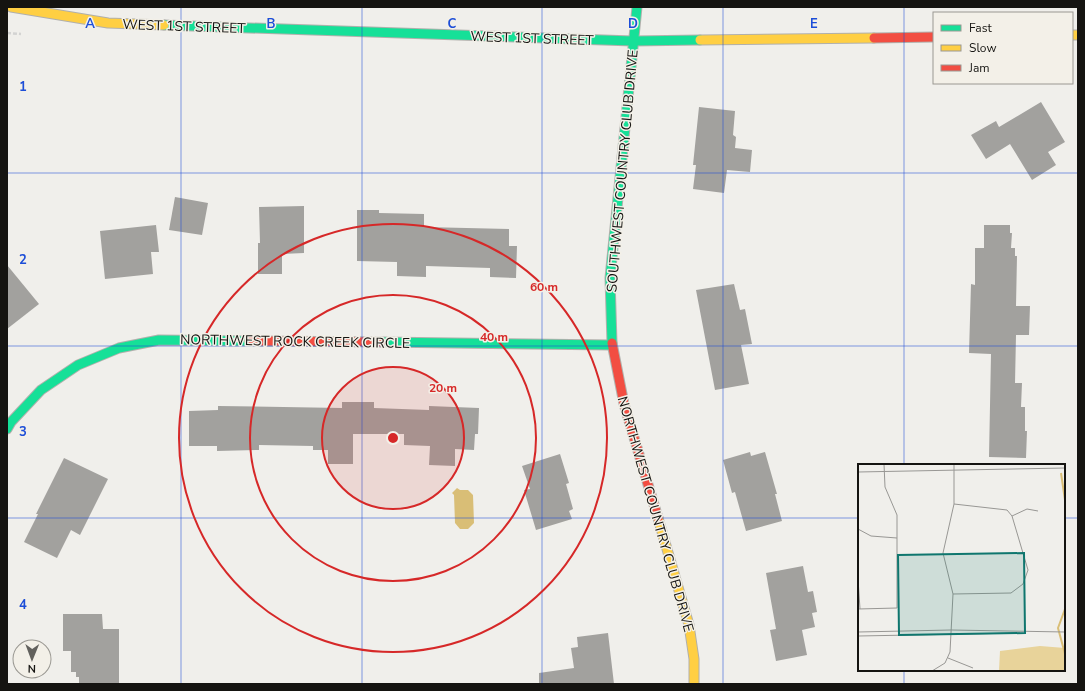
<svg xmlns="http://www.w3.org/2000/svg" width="1085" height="691" font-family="'Nunito Sans',sans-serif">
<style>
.water{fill:#d9be76}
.building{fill:#a2a19e}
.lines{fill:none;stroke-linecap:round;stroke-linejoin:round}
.fast-casing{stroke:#b1b0ac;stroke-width:11}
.slow-casing{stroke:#b1b0ac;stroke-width:11}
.jam-casing{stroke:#b1b0ac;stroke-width:11}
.path{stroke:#d3d3d2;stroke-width:2.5;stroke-dasharray:4 2;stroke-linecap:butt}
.fast{stroke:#16e098;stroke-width:9}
.slow{stroke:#ffcf43;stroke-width:9}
.jam{stroke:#f24e42;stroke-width:9}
.grid{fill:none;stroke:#1d4ed8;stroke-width:1;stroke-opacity:0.55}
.ring{fill:none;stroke:#d62828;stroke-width:2}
.labels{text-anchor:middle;stroke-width:3;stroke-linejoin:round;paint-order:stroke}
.street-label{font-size:14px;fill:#151411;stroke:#f3f0e8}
.inset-river{fill:none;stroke:#d9be76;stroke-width:2}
.inset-road{fill:none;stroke:#989794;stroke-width:1}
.view{fill:#0f766e;fill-opacity:0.15;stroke:#0f766e;stroke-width:2}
.inset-edge{fill:none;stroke:#151411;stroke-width:2}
.grid-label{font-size:13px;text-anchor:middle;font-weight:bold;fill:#1d4ed8;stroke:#f3f0e8;stroke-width:3;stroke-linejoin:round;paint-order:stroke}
.centre{fill:#d62828;stroke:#f3f0e8;stroke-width:2}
.ring-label{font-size:12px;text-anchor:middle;font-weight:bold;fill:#d62828;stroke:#f3f0e8;stroke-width:3;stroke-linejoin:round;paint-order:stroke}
</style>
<rect width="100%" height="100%" fill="#f0efeb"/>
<polygon class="water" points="457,488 460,490 468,490 473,495 474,523 468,529 460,529 455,523 454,495 452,493"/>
<g class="building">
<polygon points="1041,102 1065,142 1048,152 1056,165 1032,180 1010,144 986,159 971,135 996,121 999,127"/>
<polygon points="699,107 735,111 733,135 736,137 735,148 752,150 750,172 727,170 724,193 693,189 696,165 693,165"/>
<polygon points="175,197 208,203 202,235 169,230"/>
<polygon points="304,206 304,253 282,254 282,274 258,274 258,243 260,243 259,207"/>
<polygon points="357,210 379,210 379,213 424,214 424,227 509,229 509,246 517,246 516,278 490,277 490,268 426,266 426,277 397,276 397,262 357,261"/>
<polygon points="156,225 159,252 151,252 153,274 105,279 100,231"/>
<polygon points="984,225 1010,225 1010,233 1012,233 1011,248 1015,248 1015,256 1017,256 1016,306 1030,306 1029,335 1016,335 1015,383 1022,383 1021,407 1025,407 1025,431 1027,431 1026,458 989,457 991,354 969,353 971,284 975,285 975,248 984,248"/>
<polygon points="7,265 39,304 7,329"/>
<polygon points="734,284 740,310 745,309 752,344 741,345 749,384 715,390 696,290"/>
<polygon points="342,402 374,402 374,408 429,410 429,406 479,408 478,434 475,434 474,450 455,449 455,466 429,465 430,446 404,445 404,434 353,434 353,464 328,464 328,450 313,450 313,446 259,445 259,450 217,451 217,446 189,446 189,411 218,410 218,406 342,408"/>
<polygon points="750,452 751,456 765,452 777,494 775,494 782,521 746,531 735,492 732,493 723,460"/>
<polygon points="560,454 569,483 566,484 573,509 569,511 572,519 536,530 524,490 530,489 522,466"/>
<polygon points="64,458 108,479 80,535 71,530 57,558 24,542 38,514 36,514"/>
<polygon points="803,566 808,592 813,591 817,612 812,613 815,627 802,630 807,655 776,661 770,630 776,629 766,573"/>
<polygon points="63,614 102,614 103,629 119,629 119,684 79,684 79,677 76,677 76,672 71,672 71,651 63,651"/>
<polygon points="608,633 614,684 539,684 539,673 574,668 571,648 578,647 577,637"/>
</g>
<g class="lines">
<defs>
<g id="fast">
<polyline points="164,25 633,41 700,40"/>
<polyline points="381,342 612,345"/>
<polyline points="612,343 610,278 637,7"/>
<polyline points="7,429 11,422 41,390 78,365 119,348 159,340 249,341"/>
</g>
<g id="slow">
<polyline points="11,7 108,23 164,25"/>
<polyline points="1072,35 1078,35"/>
<polyline points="700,40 874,38"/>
<polyline points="658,518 689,625 694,659 694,684"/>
</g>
<g id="jam">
<polyline points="874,38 934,37"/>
<polyline points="249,341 381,342"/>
<polyline points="612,343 624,404 658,518"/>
</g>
</defs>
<use href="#fast" class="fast-casing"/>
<use href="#slow" class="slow-casing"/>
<use href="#jam" class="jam-casing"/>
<polyline class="path" points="7,33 21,34"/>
<use href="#fast" class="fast"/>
<use href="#slow" class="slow"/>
<use href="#jam" class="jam"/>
</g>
<path class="grid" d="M181,7V684M362,7V684M542,7V684M723,7V684M904,7V465M7,173H1078M7,346H1078M7,518H859M1064,518H1078M904,670V684"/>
<circle cx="393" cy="438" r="71" fill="#d62828" fill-opacity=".12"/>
<g class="ring">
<circle cx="393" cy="438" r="71"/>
<circle cx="393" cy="438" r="143"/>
<circle cx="393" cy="438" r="214"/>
</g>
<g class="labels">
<g class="street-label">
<text transform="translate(184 26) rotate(2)" y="5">WEST 1ST STREET</text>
<text transform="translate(532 38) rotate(2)" y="5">WEST 1ST STREET</text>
<text transform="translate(622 171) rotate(-85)" y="5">SOUTHWEST COUNTRY CLUB DRIVE</text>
<text transform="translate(295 341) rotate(1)" y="5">NORTHWEST ROCK CREEK CIRCLE</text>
<text transform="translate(656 514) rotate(74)" y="5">NORTHWEST COUNTRY CLUB DRIVE</text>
</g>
</g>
<g transform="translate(858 464)">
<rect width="207" height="207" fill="#f0efeb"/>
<path d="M182,182L207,184V207H141L142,187Z" fill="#e8d39a"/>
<path class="inset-river" d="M203,9L207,36M207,145L200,164L207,190"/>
<path class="inset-road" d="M0,8L207,4M154,52L169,45L180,47M0,65L13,72L39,74M0,115L2,145M95,130L153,129L165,120L170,106L154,52L149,46L96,40M0,145L39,144V51L27,23L26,0M0,168L93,166L207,168M0,172L162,169M90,194L115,204M74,207L87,199L92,188L95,130L85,89L96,40V0"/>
<path class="view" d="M166,89L167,169L41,171L40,91Z"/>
<rect width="207" height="207" class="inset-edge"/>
</g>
<g class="grid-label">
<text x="90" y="28">A</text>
<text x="271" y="28">B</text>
<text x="452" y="28">C</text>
<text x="633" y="28">D</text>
<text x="814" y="28">E</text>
<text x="23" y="91">1</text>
<text x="23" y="264">2</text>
<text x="23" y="436">3</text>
<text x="23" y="609">4</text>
</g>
<circle cx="393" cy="438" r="6" class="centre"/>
<g class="ring-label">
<text x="544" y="291">60 m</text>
<text x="494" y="341">40 m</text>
<text x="443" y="392">20 m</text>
</g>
<rect width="1085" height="691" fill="none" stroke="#151411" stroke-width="16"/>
<rect x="933" y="12" width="140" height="72" fill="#f3f0e8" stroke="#9a9892"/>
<rect x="941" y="25" width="20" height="6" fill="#16e098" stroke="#9a9892"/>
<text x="969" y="32" font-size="12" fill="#151411">Fast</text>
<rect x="941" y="45" width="20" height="6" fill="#ffcf43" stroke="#9a9892"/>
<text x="969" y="52" font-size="12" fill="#151411">Slow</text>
<rect x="941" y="65" width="20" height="6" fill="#f24e42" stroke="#9a9892"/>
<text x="969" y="72" font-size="12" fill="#151411">Jam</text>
<g transform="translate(32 659) rotate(181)"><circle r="19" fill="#f3f0e8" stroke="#9a9892"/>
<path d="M0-3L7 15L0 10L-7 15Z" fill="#62615d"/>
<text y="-6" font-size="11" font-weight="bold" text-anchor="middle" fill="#151411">N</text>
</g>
</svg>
